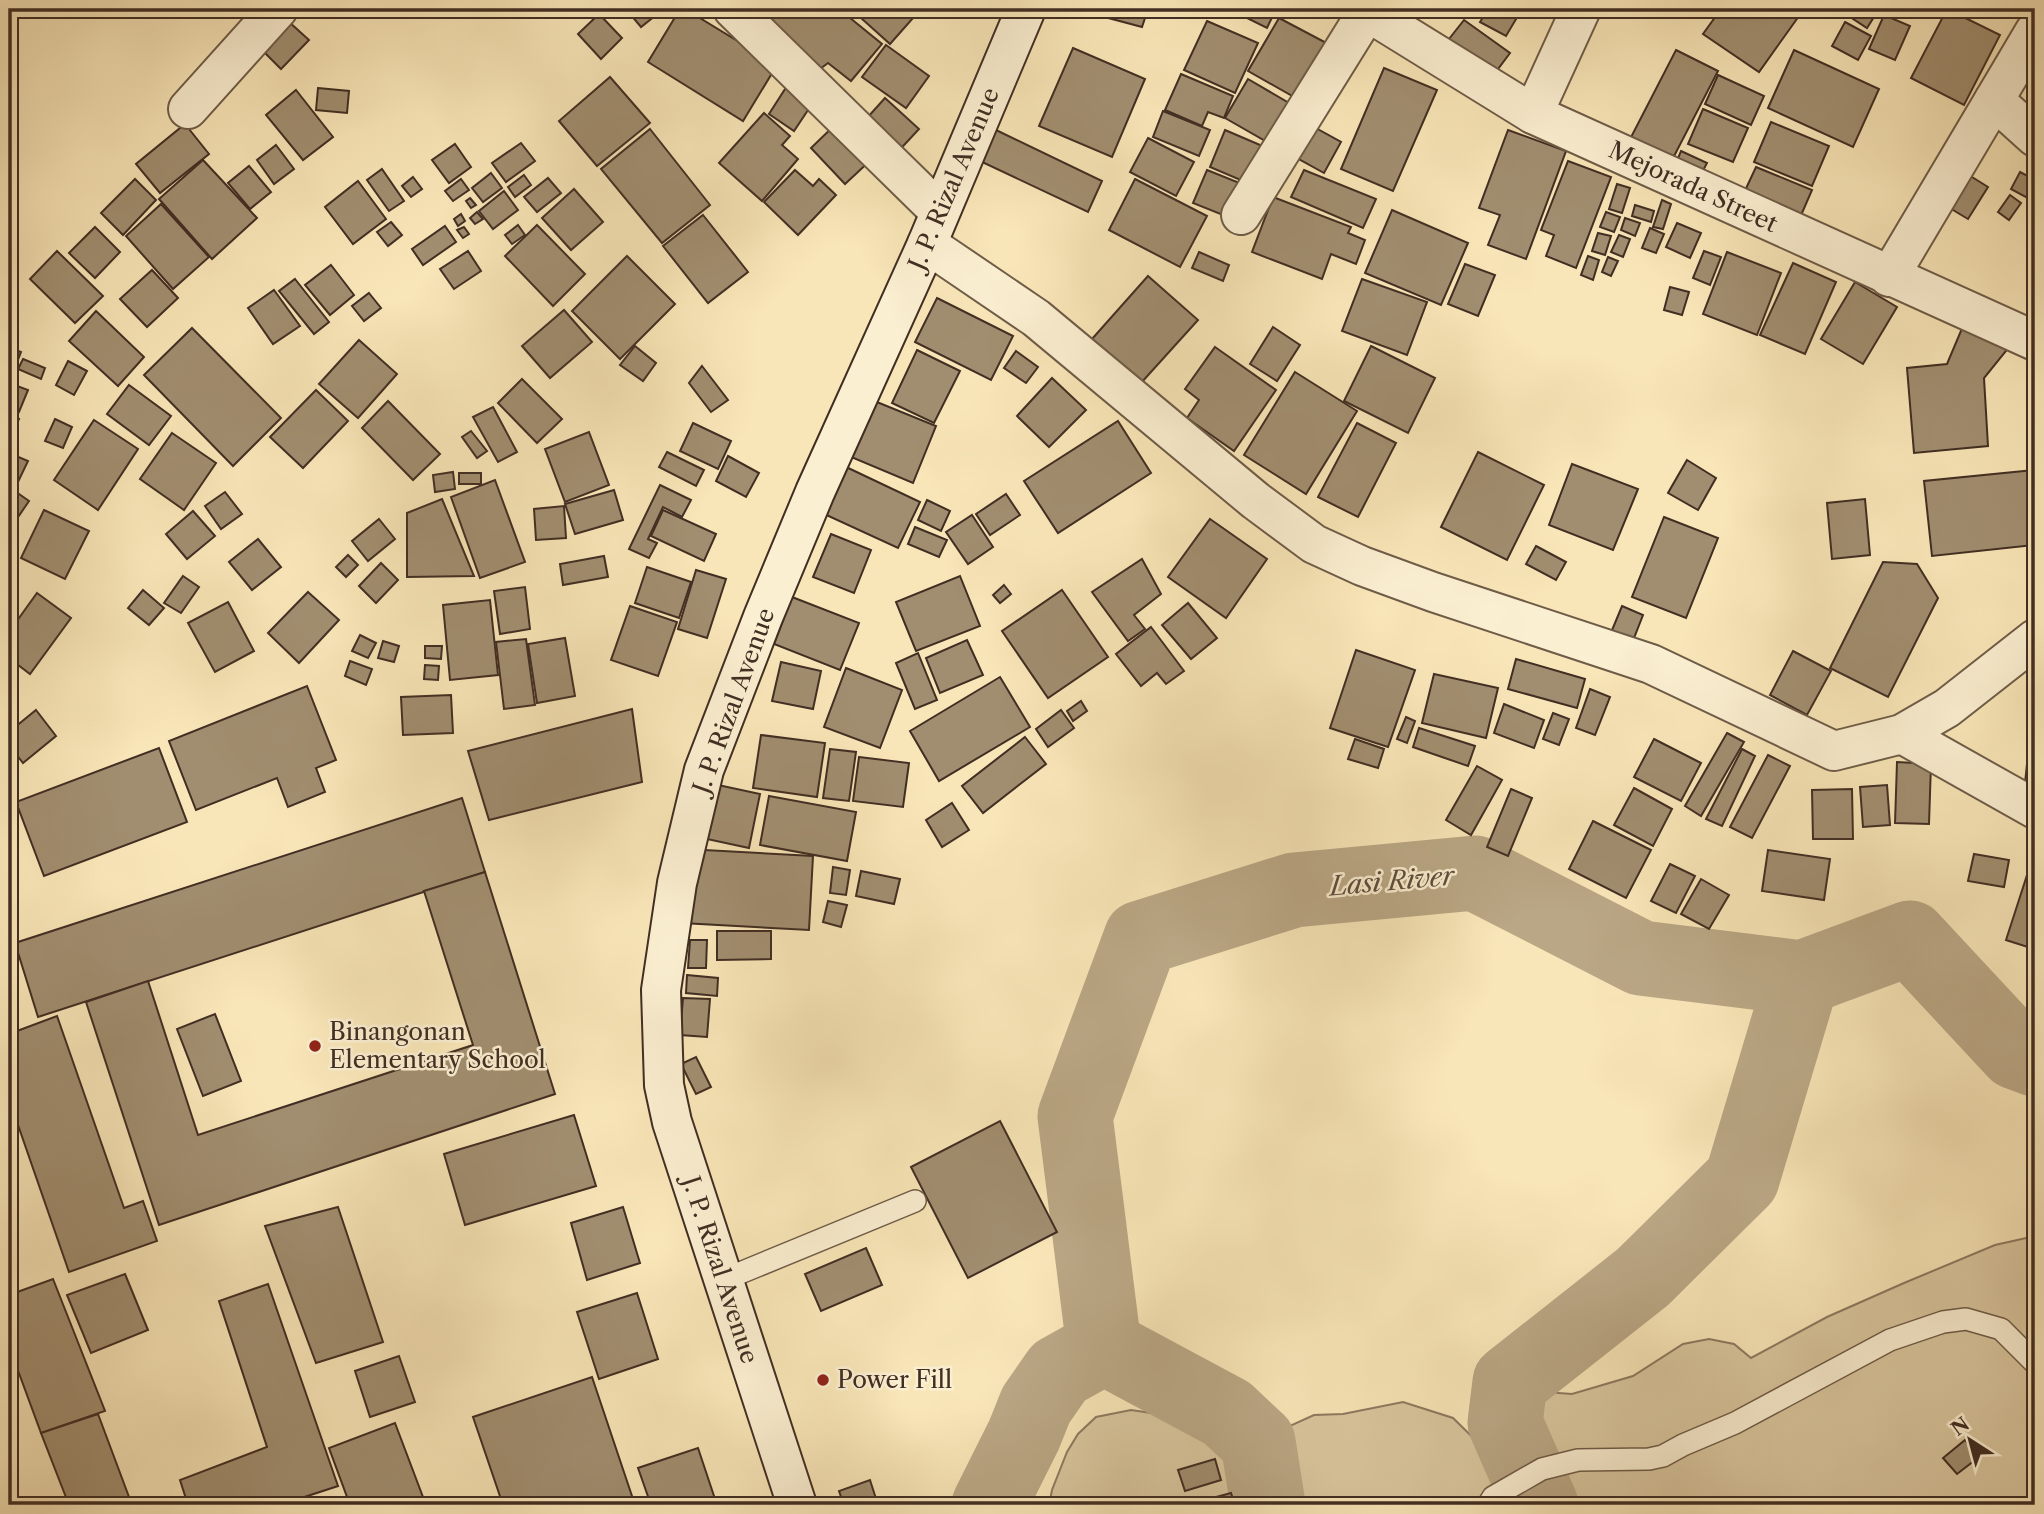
<svg xmlns="http://www.w3.org/2000/svg" width="2044" height="1514" font-family="'Libre Caslon Text',serif">
<style>
.green{fill:#dac79f;stroke:#8e7a61;stroke-width:2}
.lines{fill:none;stroke-linecap:round;stroke-linejoin:round}
.river{stroke:#baa785;stroke-width:75}
.building{fill:#a18e70;stroke:#412e23;stroke-width:2}
.service-casing{stroke:#6f5c48;stroke-width:24}
.minor-casing{stroke:#6f5c48;stroke-width:42}
.secondary-casing{stroke:#412e23;stroke-width:42}
.service{stroke:#fbefd1;stroke-width:21}
.minor{stroke:#fbefd1;stroke-width:38}
.secondary{stroke:#fbefd1;stroke-width:38}
.poi-dot{fill:#8f2418;stroke:#fbefd1;stroke-width:2.5}
.labels{text-anchor:middle;stroke-width:5;stroke-linejoin:round;paint-order:stroke}
.street-label{font-size:24px;fill:#412e23;stroke:#fbefd1}
.poi-label{font-size:24px;fill:#412e23;stroke:#fbefd1;text-anchor:start}
.water-label{font-size:26px;font-style:italic;fill:#5f4c3c;stroke:#fbefd1}
</style>
<rect width="100%" height="100%" fill="#f9e6b8"/>
<filter id="stains"><feTurbulence type="fractalNoise" baseFrequency=".00286" numOctaves="4"/><feColorMatrix values="0 0 0 0 .2 0 0 0 0 .09 0 0 0 0 .02 0 0 0 .5 -.17"/></filter>
<radialGradient id="worn" r=".72"><stop offset=".6" stop-color="#630" stop-opacity="0"/><stop offset="1" stop-color="#630" stop-opacity=".3"/></radialGradient>
<polygon class="green" points="2035,1236 2035,1505 1049,1505 1052,1490 1067,1452 1078,1434 1096,1417 1131,1410 1179,1417 1208,1432 1237,1464 1272,1434 1314,1415 1343,1414 1403,1402 1453,1418 1512,1476 1540,1455 1523,1397 1545,1392 1572,1394 1633,1376 1683,1344 1709,1339 1734,1344 1751,1358 1827,1317 1904,1283 1995,1245"/>
<g class="lines">
<g class="river">
<polyline points="1104,1347 1075,1116 1141,938 1294,890 1475,873 1641,958 1802,978 1910,938 2016,1052 2035,1059"/>
<polyline points="989,1505 1024,1435 1036,1405 1059,1372 1104,1347 1227,1413 1258,1442 1268,1505"/>
<polyline points="1541,1505 1505,1423 1510,1382 1643,1277 1742,1179 1802,978"/>
</g>
</g>
<g class="building">
<polygon points="626,9 657,9 660,12 641,27"/>
<polygon points="680,9 685,9 777,65 743,121 648,62"/>
<polygon points="772,9 839,9 882,44 851,81 828,63 820,69 764,18"/>
<polygon points="851,9 921,9 890,44"/>
<polygon points="1099,9 1148,9 1142,27 1097,15"/>
<polygon points="1251,9 1276,9 1267,28 1247,18"/>
<polygon points="1488,9 1522,9 1506,36 1480,22"/>
<polygon points="1721,9 1804,9 1759,72 1703,34"/>
<polygon points="1838,9 1879,9 1867,28"/>
<polygon points="1947,9 2000,35 1964,105 1911,78"/>
<polygon points="599,14 622,38 601,59 578,34"/>
<polygon points="1884,15 1910,26 1895,60 1869,49"/>
<polygon points="1279,18 1332,46 1301,101 1248,71"/>
<polygon points="1464,20 1510,53 1495,73 1449,39"/>
<polygon points="288,21 309,40 281,69 261,49"/>
<polygon points="1207,21 1258,43 1235,93 1184,70"/>
<polygon points="1845,22 1871,36 1858,60 1832,46"/>
<polygon points="886,45 929,76 906,108 862,77"/>
<polygon points="1073,48 1145,79 1112,157 1039,126"/>
<polygon points="1676,50 1718,71 1670,164 1628,143"/>
<polygon points="1794,50 1879,89 1853,147 1768,108"/>
<polygon points="1384,68 1437,90 1393,191 1341,169"/>
<polygon points="1181,74 1233,96 1224,118 1208,112 1202,126 1165,110"/>
<polygon points="1718,75 1764,96 1751,125 1705,104"/>
<polygon points="610,77 650,123 597,166 559,121"/>
<polygon points="1248,79 1296,107 1274,146 1225,118"/>
<polygon points="787,86 812,104 794,131 769,114"/>
<polygon points="318,88 349,91 347,113 316,110"/>
<polygon points="296,90 333,137 303,160 266,115"/>
<polygon points="885,98 919,129 891,159 858,128"/>
<polygon points="1703,109 1748,128 1733,162 1688,144"/>
<polygon points="1163,111 1210,130 1199,156 1153,137"/>
<polygon points="764,113 790,136 782,145 798,159 762,201 719,163"/>
<polygon points="839,121 873,158 845,184 811,148"/>
<polygon points="1771,122 1829,146 1812,186 1754,162"/>
<polygon points="185,124 209,154 160,193 136,164"/>
<polygon points="1314,127 1341,142 1324,173 1297,158"/>
<polygon points="650,129 710,205 662,243 601,169"/>
<polygon points="996,130 1102,181 1088,212 980,161"/>
<polygon points="1225,130 1274,151 1257,187 1210,167"/>
<polygon points="1508,130 1566,151 1526,259 1488,245 1500,215 1479,208"/>
<polygon points="1148,138 1194,162 1176,196 1130,172"/>
<polygon points="521,143 535,161 506,182 492,163"/>
<polygon points="455,144 471,167 449,183 432,160"/>
<polygon points="276,145 294,169 274,184 257,160"/>
<polygon points="1681,151 1707,163 1697,182 1673,170"/>
<polygon points="203,160 257,218 212,259 159,199"/>
<polygon points="1568,161 1611,177 1576,268 1546,256 1554,235 1541,230"/>
<polygon points="249,166 271,192 250,209 228,183"/>
<polygon points="1756,167 1812,190 1799,220 1742,197"/>
<polygon points="382,169 404,201 389,211 367,180"/>
<polygon points="795,170 813,186 819,179 836,195 798,235 764,202"/>
<polygon points="1207,170 1242,184 1228,217 1193,203"/>
<polygon points="1304,170 1376,199 1363,228 1291,197"/>
<polygon points="1964,172 1988,187 1968,219 1943,204"/>
<polygon points="2020,172 2035,180 2035,202 2011,189"/>
<polygon points="491,173 502,188 483,202 472,188"/>
<polygon points="524,175 531,185 515,197 508,187"/>
<polygon points="413,177 422,189 411,197 402,186"/>
<polygon points="548,178 561,193 537,212 524,197"/>
<polygon points="135,179 156,200 123,235 101,213"/>
<polygon points="461,179 469,190 453,201 445,191"/>
<polygon points="1135,179 1207,216 1180,267 1109,230"/>
<polygon points="358,181 386,219 353,244 325,207"/>
<polygon points="1617,184 1630,188 1622,213 1609,209"/>
<polygon points="574,189 603,222 571,250 542,218"/>
<polygon points="504,191 518,210 493,229 479,211"/>
<polygon points="2010,195 2021,203 2009,220 1998,212"/>
<polygon points="1273,197 1351,227 1348,233 1365,240 1356,264 1331,254 1322,279 1252,252"/>
<polygon points="470,198 476,205 471,208 466,201"/>
<polygon points="1662,200 1671,204 1663,229 1653,227"/>
<polygon points="161,204 209,257 173,289 126,236"/>
<polygon points="1635,205 1654,211 1651,222 1632,216"/>
<polygon points="1392,210 1468,243 1441,305 1365,273"/>
<polygon points="477,212 483,219 475,224 470,218"/>
<polygon points="1606,212 1620,217 1614,232 1600,227"/>
<polygon points="461,214 465,221 458,226 454,219"/>
<polygon points="703,215 748,272 708,303 663,246"/>
<polygon points="1625,218 1640,223 1635,236 1621,230"/>
<polygon points="391,222 402,235 388,246 377,232"/>
<polygon points="1677,223 1701,233 1690,258 1666,247"/>
<polygon points="518,225 525,235 512,244 505,235"/>
<polygon points="537,225 585,274 553,306 505,256"/>
<polygon points="445,226 456,242 423,265 412,249"/>
<polygon points="95,227 120,252 95,278 69,253"/>
<polygon points="464,227 469,234 463,238 457,230"/>
<polygon points="1650,228 1664,234 1656,253 1642,248"/>
<polygon points="1598,233 1611,236 1605,255 1592,251"/>
<polygon points="1619,235 1630,239 1623,257 1611,252"/>
<polygon points="57,251 103,296 75,323 30,279"/>
<polygon points="468,251 481,271 454,289 440,269"/>
<polygon points="1704,251 1721,257 1710,285 1693,278"/>
<polygon points="1199,252 1229,265 1223,281 1192,268"/>
<polygon points="1727,252 1781,273 1757,335 1703,314"/>
<polygon points="627,256 675,304 620,359 572,311"/>
<polygon points="1588,256 1599,260 1593,280 1581,275"/>
<polygon points="1608,257 1618,261 1611,276 1602,272"/>
<polygon points="1793,263 1836,282 1805,354 1760,335"/>
<polygon points="1465,264 1495,275 1478,316 1448,304"/>
<polygon points="331,265 354,295 330,315 305,285"/>
<polygon points="152,270 178,298 147,327 120,299"/>
<polygon points="1148,276 1198,320 1141,383 1092,339"/>
<polygon points="295,279 329,322 314,334 279,291"/>
<polygon points="1362,279 1427,302 1407,355 1342,331"/>
<polygon points="1855,282 1897,307 1863,364 1821,339"/>
<polygon points="1670,287 1689,292 1682,315 1664,310"/>
<polygon points="274,290 300,326 273,344 248,308"/>
<polygon points="369,293 381,308 364,321 352,306"/>
<polygon points="937,298 1013,336 991,380 915,342"/>
<polygon points="564,310 592,342 550,378 522,346"/>
<polygon points="96,311 144,357 118,386 69,341"/>
<polygon points="1963,326 2010,346 1984,378 1988,446 1914,453 1907,368 1947,364"/>
<polygon points="1273,327 1300,345 1277,381 1250,364"/>
<polygon points="192,328 281,418 233,466 144,375"/>
<polygon points="359,340 397,374 358,418 319,384"/>
<polygon points="635,346 656,363 643,381 620,365"/>
<polygon points="1371,346 1435,378 1408,433 1344,401"/>
<polygon points="9,347 21,352 14,370 9,368"/>
<polygon points="1215,347 1276,390 1234,451 1187,418 1199,400 1185,389"/>
<polygon points="917,350 960,371 934,423 892,403"/>
<polygon points="1016,351 1038,367 1026,383 1004,368"/>
<polygon points="23,359 45,368 41,379 18,369"/>
<polygon points="68,361 87,371 74,395 56,385"/>
<polygon points="702,366 728,400 711,412 689,383"/>
<polygon points="1295,372 1357,411 1306,494 1244,455"/>
<polygon points="1052,378 1086,410 1049,447 1017,416"/>
<polygon points="522,379 562,419 537,443 498,403"/>
<polygon points="9,383 28,390 19,412 9,408"/>
<polygon points="129,385 171,416 149,445 107,414"/>
<polygon points="316,390 348,421 303,468 270,437"/>
<polygon points="867,398 936,426 913,483 844,454"/>
<polygon points="388,401 440,454 413,480 362,428"/>
<polygon points="493,407 517,452 498,462 473,417"/>
<polygon points="9,414 19,419 13,431 9,430"/>
<polygon points="55,419 72,427 63,448 45,441"/>
<polygon points="94,420 138,449 98,510 54,480"/>
<polygon points="1118,421 1151,473 1058,533 1024,481"/>
<polygon points="693,423 731,441 718,469 680,451"/>
<polygon points="1357,423 1396,443 1358,517 1318,497"/>
<polygon points="471,431 487,451 477,458 462,437"/>
<polygon points="589,432 609,485 565,502 545,449"/>
<polygon points="172,433 216,463 184,510 140,479"/>
<polygon points="667,452 704,470 696,486 659,467"/>
<polygon points="1478,452 1544,485 1507,560 1441,527"/>
<polygon points="9,453 28,461 18,482 9,478"/>
<polygon points="728,456 759,473 746,497 716,481"/>
<polygon points="1687,460 1716,478 1698,510 1668,493"/>
<polygon points="1572,464 1638,489 1613,550 1549,525"/>
<polygon points="844,466 920,502 898,548 822,513"/>
<polygon points="2035,470 2035,545 1932,556 1924,481"/>
<polygon points="453,472 455,489 435,492 433,475"/>
<rect x="459" y="473" width="22" height="11"/>
<polygon points="495,480 525,562 480,578 451,497"/>
<polygon points="660,485 691,500 682,517 663,507 648,539 657,543 649,558 629,549"/>
<polygon points="9,487 29,501 10,529 9,528"/>
<polygon points="614,490 623,520 575,534 565,504"/>
<polygon points="225,492 242,514 221,529 205,506"/>
<polygon points="1006,494 1020,515 990,535 976,514"/>
<polygon points="442,499 474,576 407,577 407,513"/>
<polygon points="1865,499 1870,555 1832,559 1827,503"/>
<polygon points="927,500 950,511 941,531 918,520"/>
<polygon points="564,506 566,538 536,540 534,509"/>
<polygon points="44,510 89,531 65,579 21,558"/>
<polygon points="663,510 716,534 704,561 651,536"/>
<polygon points="193,511 215,536 187,559 166,534"/>
<polygon points="972,515 993,547 968,564 946,532"/>
<polygon points="1664,517 1718,538 1686,618 1632,597"/>
<polygon points="379,519 395,539 368,561 352,541"/>
<polygon points="1210,519 1267,559 1226,618 1168,577"/>
<polygon points="915,527 947,540 939,557 908,544"/>
<polygon points="831,534 871,550 854,593 813,577"/>
<polygon points="258,539 281,567 252,590 229,562"/>
<polygon points="1536,546 1566,562 1556,580 1526,564"/>
<polygon points="348,555 358,565 346,577 336,567"/>
<polygon points="604,556 608,577 563,585 560,564"/>
<polygon points="1142,559 1161,594 1134,615 1145,629 1128,641 1092,592"/>
<polygon points="1883,562 1917,564 1938,598 1888,697 1830,668"/>
<polygon points="381,563 398,580 376,603 359,586"/>
<polygon points="647,567 691,582 679,618 635,603"/>
<polygon points="696,570 726,579 707,638 678,629"/>
<polygon points="183,576 199,587 181,613 164,603"/>
<polygon points="960,576 980,626 916,651 896,602"/>
<polygon points="1004,585 1011,594 1000,603 993,595"/>
<polygon points="525,587 530,629 500,634 494,591"/>
<polygon points="143,590 164,608 149,625 128,608"/>
<polygon points="1062,590 1108,657 1048,698 1002,631"/>
<polygon points="308,592 339,620 299,663 268,633"/>
<polygon points="37,593 71,618 30,674 9,658 9,632"/>
<polygon points="792,597 859,623 840,670 774,644"/>
<polygon points="490,600 498,675 450,680 443,605"/>
<polygon points="228,602 254,651 215,672 188,623"/>
<polygon points="1188,603 1217,638 1191,659 1162,625"/>
<polygon points="630,606 677,622 658,676 611,660"/>
<polygon points="1622,606 1643,615 1627,656 1605,647"/>
<polygon points="1151,627 1184,671 1166,684 1157,673 1141,686 1116,654"/>
<polygon points="360,635 376,643 368,658 352,651"/>
<polygon points="565,638 575,696 537,703 528,644"/>
<polygon points="526,639 535,705 504,709 496,642"/>
<polygon points="967,640 983,675 940,693 926,658"/>
<polygon points="383,641 399,646 394,662 378,658"/>
<polygon points="425,646 442,646 441,659 425,658"/>
<polygon points="1356,650 1415,670 1388,747 1330,728"/>
<polygon points="1793,651 1831,671 1807,715 1770,695"/>
<polygon points="918,653 937,700 915,709 896,663"/>
<polygon points="1516,659 1585,679 1577,708 1508,689"/>
<polygon points="350,661 372,669 366,685 345,676"/>
<polygon points="781,662 821,671 813,709 772,701"/>
<polygon points="425,665 439,666 438,680 424,679"/>
<polygon points="846,668 902,690 880,748 824,727"/>
<polygon points="1434,674 1498,688 1486,738 1422,723"/>
<polygon points="1000,677 1030,727 939,781 910,731"/>
<polygon points="307,686 336,760 316,768 325,792 288,807 277,778 196,810 169,741"/>
<polygon points="1590,689 1610,697 1595,735 1576,728"/>
<polygon points="451,695 453,733 403,735 401,697"/>
<polygon points="1081,701 1087,711 1073,721 1067,711"/>
<polygon points="1504,704 1544,720 1534,748 1494,733"/>
<polygon points="632,709 642,782 489,820 468,751"/>
<polygon points="36,710 56,736 23,763 9,745 9,732"/>
<polygon points="1061,710 1074,728 1048,747 1036,729"/>
<polygon points="1553,713 1569,719 1559,745 1543,739"/>
<polygon points="1406,717 1415,721 1407,743 1397,739"/>
<polygon points="1419,728 1475,746 1468,766 1413,747"/>
<polygon points="1727,733 1744,742 1701,816 1685,806"/>
<polygon points="761,735 825,743 817,797 753,788"/>
<polygon points="1025,737 1046,764 983,813 962,786"/>
<polygon points="1355,739 1384,749 1378,768 1348,759"/>
<polygon points="1654,739 1701,763 1681,801 1634,777"/>
<polygon points="2029,745 2035,746 2035,784 2025,783"/>
<polygon points="159,748 187,822 44,876 16,802"/>
<polygon points="830,749 856,752 849,801 823,798"/>
<polygon points="1742,749 1755,756 1722,826 1706,819"/>
<polygon points="1768,755 1790,766 1752,838 1730,827"/>
<polygon points="859,757 909,763 903,807 853,801"/>
<polygon points="1897,762 1931,764 1929,824 1895,823"/>
<polygon points="1477,766 1502,780 1471,835 1446,820"/>
<polygon points="718,785 760,794 749,848 707,839"/>
<polygon points="1887,785 1890,825 1863,827 1860,787"/>
<polygon points="1634,788 1672,809 1653,846 1614,825"/>
<polygon points="1511,789 1532,798 1508,856 1487,847"/>
<polygon points="1852,789 1853,839 1813,839 1812,790"/>
<polygon points="769,796 856,812 847,861 760,845"/>
<polygon points="462,798 485,872 38,1017 15,943"/>
<polygon points="952,803 969,830 942,847 926,820"/>
<polygon points="1593,821 1651,850 1626,898 1569,869"/>
<polygon points="686,849 813,856 809,930 682,923"/>
<polygon points="1768,850 1830,859 1824,900 1762,891"/>
<polygon points="1974,854 2009,860 2004,887 1968,881"/>
<polygon points="1670,864 1695,876 1676,913 1651,901"/>
<polygon points="833,867 850,870 846,895 830,893"/>
<polygon points="2029,869 2035,870 2034,949 2006,940"/>
<polygon points="861,871 900,879 894,904 856,896"/>
<polygon points="485,872 555,1094 159,1225 86,1002 148,981 198,1135 473,1045 424,891"/>
<polygon points="1701,879 1729,895 1709,929 1681,914"/>
<polygon points="828,901 847,905 841,927 823,922"/>
<polygon points="717,931 771,931 771,959 717,960"/>
<polygon points="690,940 707,940 706,968 688,968"/>
<polygon points="687,975 718,978 717,996 686,993"/>
<polygon points="683,998 710,999 707,1037 680,1035"/>
<polygon points="215,1014 241,1081 203,1096 177,1029"/>
<polygon points="57,1016 124,1208 143,1201 157,1241 69,1272 9,1099 9,1034"/>
<polygon points="696,1057 711,1087 696,1094 681,1064"/>
<polygon points="574,1115 596,1186 465,1225 444,1154"/>
<polygon points="1000,1121 1057,1232 968,1278 911,1167"/>
<polygon points="338,1207 383,1342 316,1363 265,1226"/>
<polygon points="623,1207 640,1263 587,1280 571,1223"/>
<polygon points="866,1248 882,1285 821,1311 805,1274"/>
<polygon points="125,1274 148,1330 91,1353 67,1295"/>
<polygon points="53,1279 105,1411 41,1433 9,1346 9,1295"/>
<polygon points="268,1284 338,1486 280,1505 188,1505 180,1480 267,1447 219,1301"/>
<polygon points="637,1293 658,1359 599,1379 577,1312"/>
<polygon points="399,1356 415,1402 370,1417 355,1371"/>
<polygon points="592,1377 635,1505 503,1505 473,1417"/>
<polygon points="98,1414 132,1505 69,1505 41,1433"/>
<polygon points="395,1423 426,1505 350,1505 329,1448"/>
<polygon points="1965,1440 1979,1457 1957,1474 1943,1458"/>
<polygon points="698,1448 717,1505 651,1505 638,1468"/>
<polygon points="1215,1459 1221,1480 1185,1491 1178,1470"/>
<polygon points="870,1480 878,1505 844,1505 839,1491"/>
<polygon points="1231,1493 1235,1505 1190,1505 1190,1504"/>
</g>
<g class="lines">
<defs>
<g id="service">
<polyline points="723,1280 915,1201"/>
<polyline points="1488,1505 1493,1497 1542,1469 1578,1460 1649,1459 1663,1456 1683,1445 1735,1423 1890,1340 1943,1322 1966,1319 2001,1329 2035,1363"/>
</g>
<g id="minor">
<polyline points="733,9 939,211"/>
<polyline points="1363,9 1533,114 2035,341"/>
<polyline points="1994,100 2035,137"/>
<polyline points="188,109 278,9"/>
<polyline points="1533,114 1581,9"/>
<polyline points="1241,215 1369,9"/>
<polyline points="927,244 1036,318 1256,501 1314,544 1362,566 1433,592 1651,664 1834,751 1902,734 1947,708 2035,639"/>
<polyline points="1889,277 2035,31"/>
<polyline points="1902,734 2035,809"/>
</g>
<polyline id="secondary" points="797,1505 672,1122 664,1085 661,990 677,883 704,770 763,617 815,492 927,244 1026,9"/>
</defs>
<use href="#service" class="service-casing"/>
<use href="#minor" class="minor-casing"/>
<use href="#secondary" class="secondary-casing"/>
<use href="#service" class="service"/>
<use href="#minor" class="minor"/>
<use href="#secondary" class="secondary"/>
</g>
<g class="poi-dot">
<circle cx="315" cy="1046" r="7"/>
<circle cx="823" cy="1380" r="7"/>
</g>
<g class="labels">
<g class="street-label">
<text transform="translate(954 179) rotate(-67)" y="8">J. P. Rizal Avenue</text>
<text transform="translate(1693 187) rotate(25)" y="8">Mejorada Street</text>
<text transform="translate(734 701) rotate(-70)" y="8">J. P. Rizal Avenue</text>
<text transform="translate(720 1270) rotate(72)" y="8">J. P. Rizal Avenue</text>
</g>
<g class="poi-label">
<text x="329" y="1040">Binangonan<tspan x="329" dy="28">Elementary School</tspan></text>
<text x="837" y="1388">Power Fill</text>
</g>
<g class="water-label">
<text transform="translate(1392 881) rotate(-5)" y="9">Lasi River</text>
</g>
</g>
<rect width="2044" height="1514" fill="none" stroke="#f9e6b8" stroke-width="35"/>
<rect x="10" y="10" width="2023" height="1493" fill="none" stroke="#412e23" stroke-width="3.5"/>
<rect x="18" y="18" width="2009" height="1479" fill="none" stroke="#412e23" stroke-width="2"/>
<g transform="translate(1970 1440) rotate(324)" stroke="#fbefd1" stroke-width="5" paint-order="stroke">
<path d="M0-5L12 26L0 18L-12 26Z" fill="#412e23"/>
<text y="-10" font-size="19" font-weight="bold" text-anchor="middle" fill="#412e23">N</text>
</g>
<rect width="100%" height="100%" filter="url(#stains)"/>
<rect width="100%" height="100%" fill="url(#worn)"/>
</svg>
